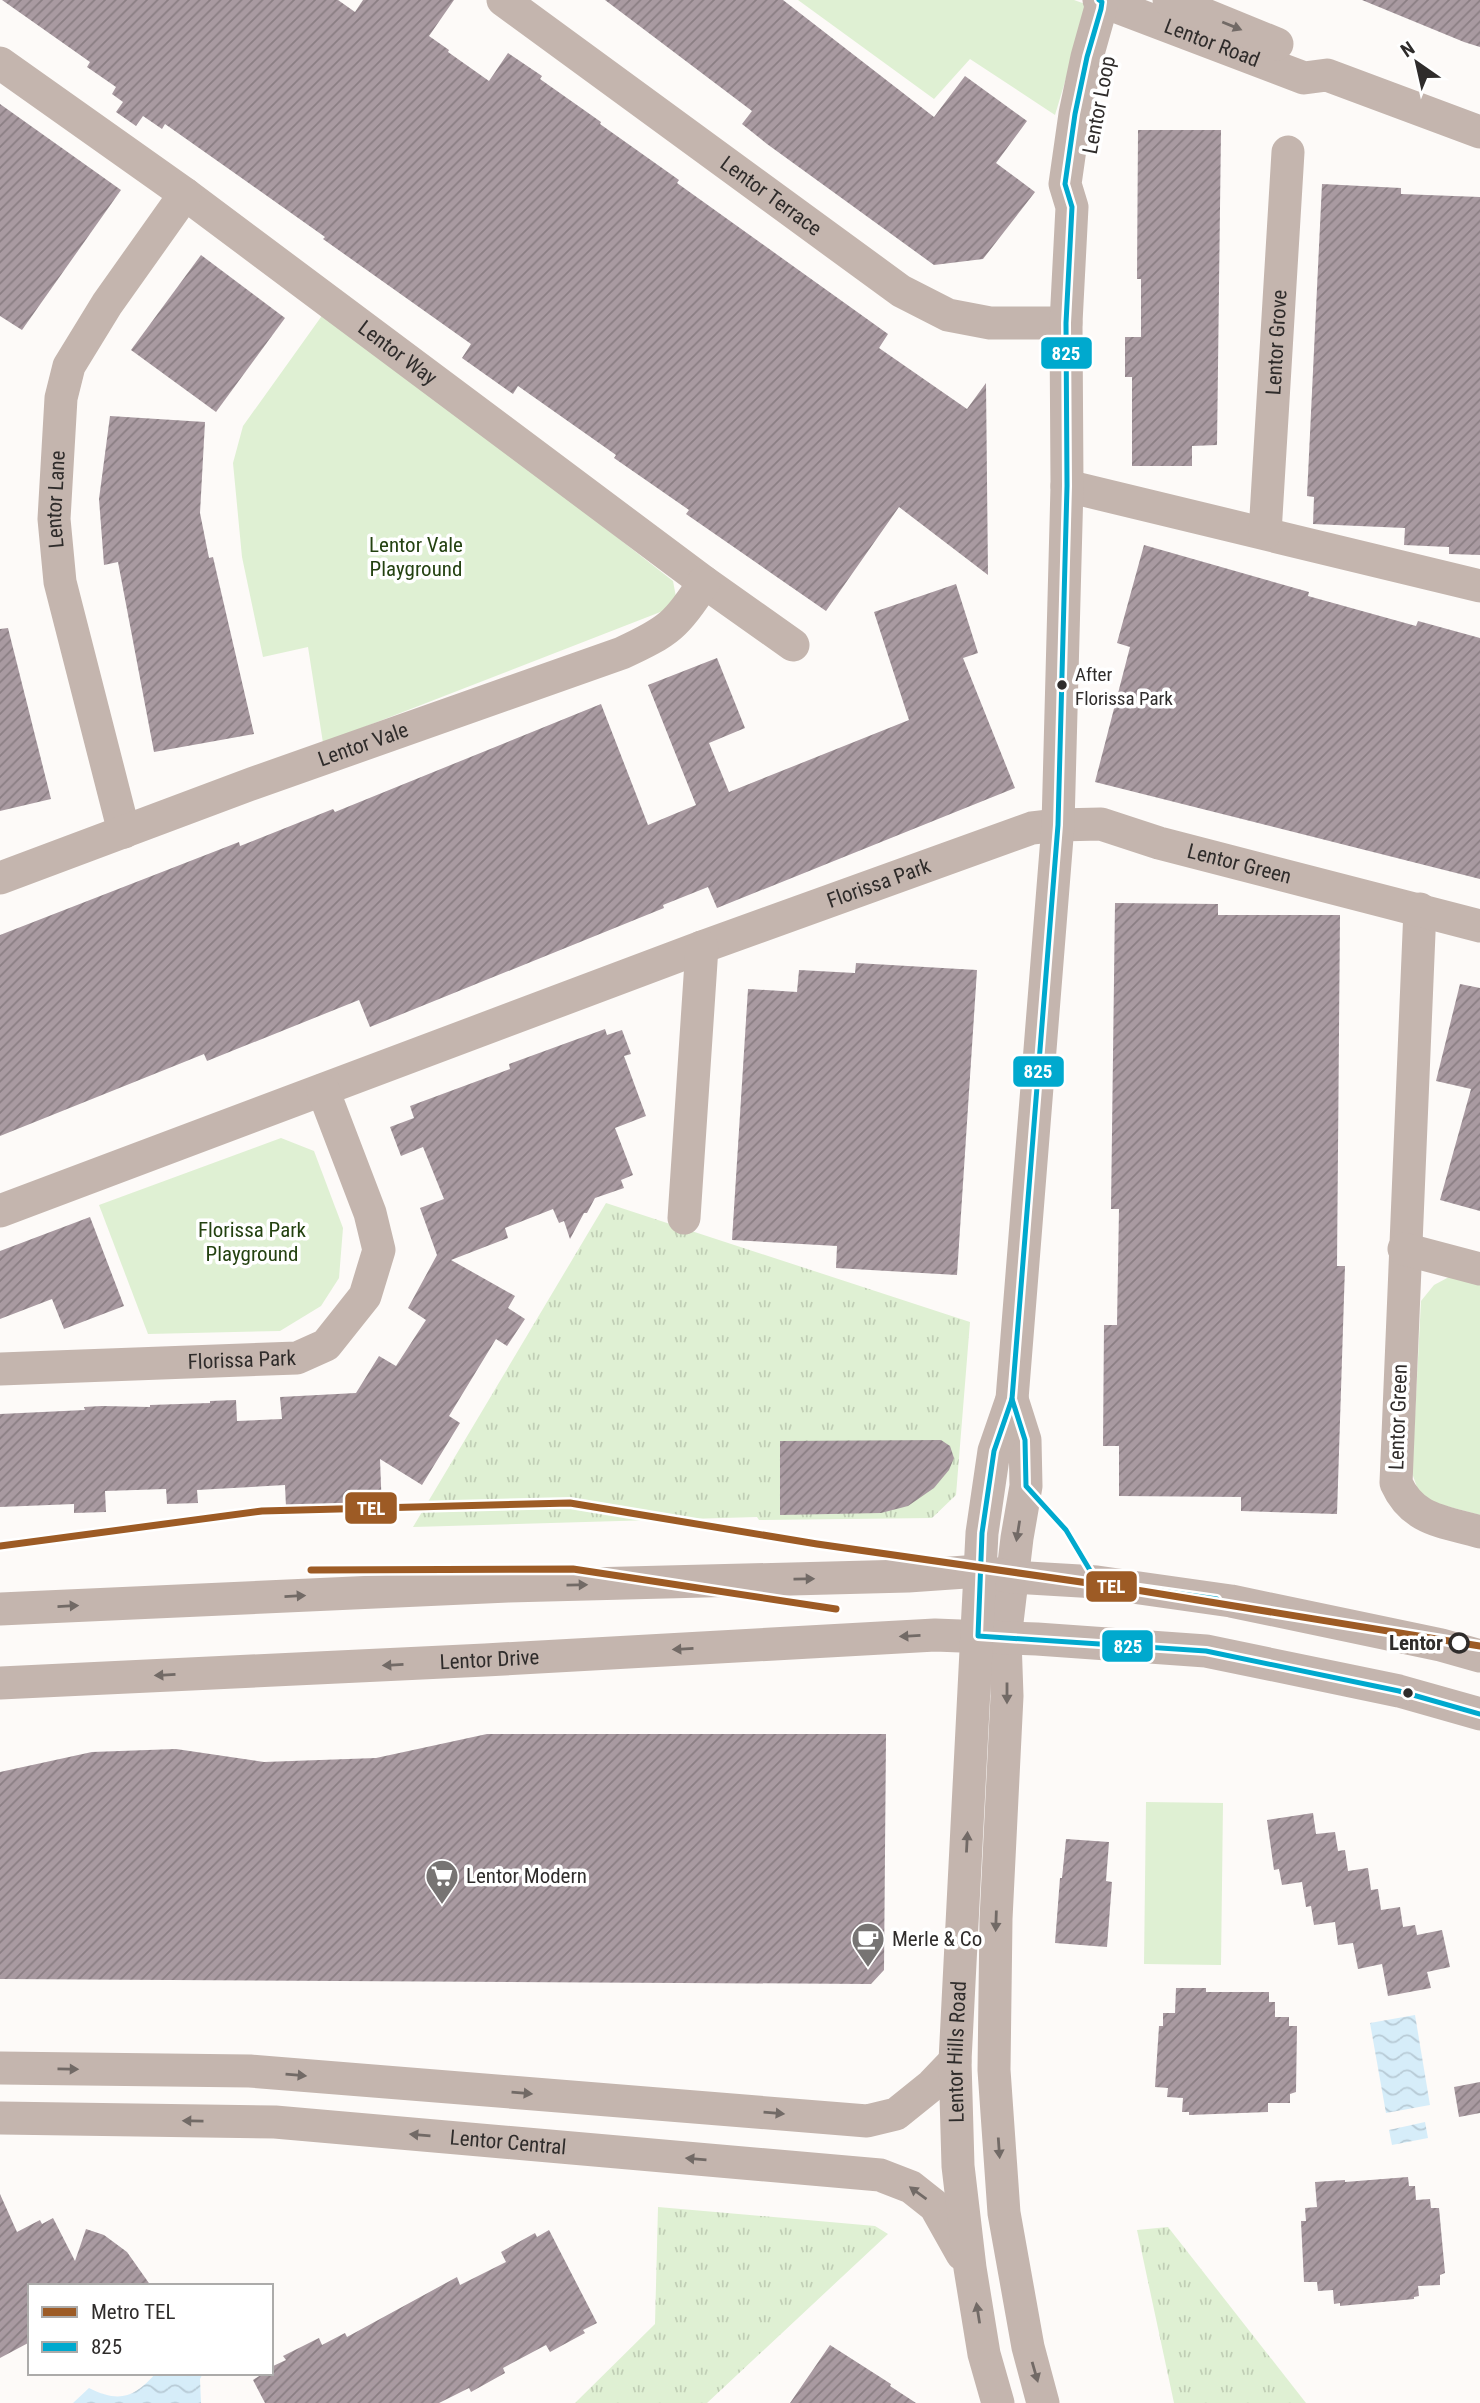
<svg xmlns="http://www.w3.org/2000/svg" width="1480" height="2403" font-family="'Roboto Condensed',sans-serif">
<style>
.grass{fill:url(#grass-tufts)}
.green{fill:#dff0d3}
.water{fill:url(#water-waves)}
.building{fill:url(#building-hatch)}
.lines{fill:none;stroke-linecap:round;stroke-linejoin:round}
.minor{stroke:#c4b5ae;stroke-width:33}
.bus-1-casing{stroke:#fff;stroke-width:10}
.bus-1{stroke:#00a9ce;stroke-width:5}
.metro-1-casing{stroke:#fff;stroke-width:12}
.metro-1{stroke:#9d5b25;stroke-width:7}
.oneway{fill:#726a66}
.bus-dot{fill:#2f2c2b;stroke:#fff;stroke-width:2.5}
.stop-dot{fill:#fff;stroke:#2f2c2b;stroke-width:3.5}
.labels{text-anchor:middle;stroke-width:7;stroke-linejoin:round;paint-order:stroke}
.bus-label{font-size:19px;fill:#2f2c2b;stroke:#fff;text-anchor:start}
.street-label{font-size:21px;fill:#2f2c2b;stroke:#fff}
.park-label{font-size:21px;fill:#244211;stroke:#fff}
.stop-label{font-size:21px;font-weight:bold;fill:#2f2c2b;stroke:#fff;text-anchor:end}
.poi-label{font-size:21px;fill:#2f2c2b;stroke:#fff;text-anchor:start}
.line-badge{stroke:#fff;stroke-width:2.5}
.badge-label{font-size:19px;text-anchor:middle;font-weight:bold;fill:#fff}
</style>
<defs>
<pattern id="grass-tufts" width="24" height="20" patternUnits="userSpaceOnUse" patternTransform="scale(1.75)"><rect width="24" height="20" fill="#dff0d3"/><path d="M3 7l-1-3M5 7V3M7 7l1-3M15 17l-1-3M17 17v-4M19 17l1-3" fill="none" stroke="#c0ceb5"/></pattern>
<pattern id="water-waves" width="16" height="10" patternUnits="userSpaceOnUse" patternTransform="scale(1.75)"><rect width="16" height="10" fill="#d6edf9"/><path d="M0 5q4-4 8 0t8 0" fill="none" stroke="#b8cbd6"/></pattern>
<pattern id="building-hatch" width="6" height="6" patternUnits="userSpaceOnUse" patternTransform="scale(1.75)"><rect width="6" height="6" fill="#a99aa1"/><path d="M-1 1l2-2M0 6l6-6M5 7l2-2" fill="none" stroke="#8a7e83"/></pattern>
</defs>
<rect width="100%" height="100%" fill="#fdfaf8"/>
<g class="grass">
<polygon points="606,1203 970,1322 956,1495 932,1518 759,1520 757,1517 413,1527"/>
<polygon points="658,2207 875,2226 888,2234 707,2403 575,2403 655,2324"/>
<polygon points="1168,2227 1306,2403 1174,2403 1137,2230"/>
</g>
<g class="green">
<polygon points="798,0 1074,0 1088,5 1055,115 970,59 934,99"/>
<polygon points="326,310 673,581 676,597 663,611 323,743 308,647 263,657 242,557 233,463 243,426"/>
<polygon points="281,1138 314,1151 343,1228 339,1278 321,1306 280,1331 148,1334 99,1205"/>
<polygon points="1449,1277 1480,1285 1480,1515 1431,1502 1418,1490 1412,1473 1421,1301 1434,1285"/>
<polygon points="1146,1802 1223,1803 1221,1965 1144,1964"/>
</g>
<g class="water">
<polygon points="1415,2015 1430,2105 1386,2113 1370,2023"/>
<polygon points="1425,2122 1428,2138 1392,2145 1389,2130"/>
<path d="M156,2373H203L200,2379L201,2403H73L89,2388C119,2403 134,2398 156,2373Z"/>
</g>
<g class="building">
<polygon points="2,0 338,0 355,12 363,0 454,0 429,36 449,50 448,52 489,81 508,53 542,76 540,79 601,122 600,124 679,180 677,183 888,334 879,348 967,409 986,383 988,575 899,507 826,611 686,514 689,510 614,458 616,455 518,386 513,394 462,358 471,344 323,239 325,237 243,179 165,124 162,129 143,116 136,126 116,112 123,102 112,94 116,87 87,67 90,62"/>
<polygon points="605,0 783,0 934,117 965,76 1027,121 996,163 1035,192 983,259 934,265 767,144 742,124 752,111"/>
<polygon points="1362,0 1480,0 1480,47 1464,42"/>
<polygon points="0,104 121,190 22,330 0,316"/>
<polygon points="1138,130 1221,130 1217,445 1192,446 1192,466 1132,466 1132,377 1125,377 1125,337 1141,337 1141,279 1137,279"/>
<polygon points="1322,184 1401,188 1401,194 1480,197 1480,555 1449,554 1449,547 1404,545 1405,528 1313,524 1314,497 1307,496"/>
<polygon points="201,255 285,318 216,412 131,350"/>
<polygon points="110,416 205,422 200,513 209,558 213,557 254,734 154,752 118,562 104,565 99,499"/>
<polygon points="1144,545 1309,592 1308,596 1416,626 1418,621 1480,638 1480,879 1095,782 1130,647 1117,643"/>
<polygon points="956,584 978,653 963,658 1015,788 717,908 708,887 663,905 664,908 370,1027 359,1000 207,1061 204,1054 0,1136 0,935 239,842 240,846 333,809 335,812 601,704 648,825 696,805 648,685 717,658 745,728 709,743 729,792 909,720 874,612"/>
<polygon points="8,628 51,799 0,811 0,629"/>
<polygon points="1115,903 1218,904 1218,915 1340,915 1337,1266 1345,1266 1337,1514 1241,1511 1241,1497 1119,1496 1119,1446 1103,1446 1104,1325 1117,1325 1119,1209 1111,1209"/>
<polygon points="856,963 977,970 957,1275 836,1268 837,1246 732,1240 748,989 797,992 799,970 855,973"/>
<polygon points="1460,984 1480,988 1480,1211 1440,1200 1471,1089 1436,1081"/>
<polygon points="605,1029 607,1035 622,1030 631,1054 624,1056 646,1116 615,1128 633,1175 621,1180 624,1188 595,1198 587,1213 584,1213 570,1239 564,1221 559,1223 553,1209 505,1228 508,1238 451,1260 515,1296 508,1308 525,1319 507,1346 496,1339 449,1416 460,1423 422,1485 380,1459 382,1511 317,1515 317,1505 286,1507 285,1485 197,1490 198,1503 167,1504 166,1489 105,1491 106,1512 74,1513 74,1504 0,1507 0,1414 85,1410 84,1407 102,1406 150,1407 150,1405 210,1403 210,1401 236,1400 237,1421 282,1419 280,1397 356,1393 379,1356 396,1366 426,1320 408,1308 437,1255 420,1208 444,1199 423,1147 401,1156 390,1127 414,1118 410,1106 510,1069 509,1064"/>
<polygon points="90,1217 124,1306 64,1329 52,1299 0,1319 0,1251"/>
<polygon points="941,1440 950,1446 954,1458 949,1470 934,1488 908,1506 881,1513 780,1515 780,1441"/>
<polygon points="487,1734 886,1734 884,1970 871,1984 0,1979 0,1772 92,1752 176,1749 264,1762 376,1758"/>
<polygon points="1313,1813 1316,1834 1335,1832 1338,1851 1345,1850 1348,1871 1368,1868 1371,1890 1378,1889 1381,1910 1400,1907 1403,1927 1415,1925 1417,1935 1442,1930 1450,1967 1427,1972 1431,1988 1388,1996 1382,1964 1358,1969 1353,1943 1338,1945 1335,1922 1314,1925 1311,1906 1306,1907 1302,1882 1282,1885 1279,1869 1274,1870 1267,1820"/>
<polygon points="1066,1839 1109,1842 1106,1881 1112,1882 1107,1947 1055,1943 1060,1878 1062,1878"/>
<polygon points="1176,1988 1206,1988 1206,1992 1269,1992 1269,2002 1275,2002 1275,2017 1289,2017 1289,2026 1297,2026 1296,2092 1290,2094 1290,2103 1268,2103 1268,2112 1189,2115 1189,2112 1182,2112 1183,2098 1167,2097 1168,2088 1155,2087 1159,2026 1163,2026 1163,2013 1175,2013"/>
<polygon points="1480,2082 1480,2113 1459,2117 1454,2087"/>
<polygon points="1408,2177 1409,2186 1415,2186 1416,2200 1430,2199 1431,2208 1439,2208 1445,2273 1440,2275 1440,2285 1418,2286 1419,2296 1414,2297 1414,2299 1340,2306 1340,2303 1334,2304 1333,2290 1318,2291 1317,2282 1304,2282 1301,2221 1306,2221 1305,2208 1317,2207 1315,2182 1345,2180 1345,2182"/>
<polygon points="0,2194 17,2232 40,2220 42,2224 53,2218 75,2261 86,2229 104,2235 127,2252 151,2286 30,2286 30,2342 0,2358"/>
<polygon points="549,2230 597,2323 583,2330 585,2333 550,2352 546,2345 503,2368 505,2373 471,2392 469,2388 439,2403 265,2403 253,2380 264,2373 271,2373 271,2367 286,2360 283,2356 319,2338 322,2345 345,2333 347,2337 457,2277 460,2285 506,2262 501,2252 535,2233 537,2237"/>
<polygon points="830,2345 891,2384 890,2386 916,2403 790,2403"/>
</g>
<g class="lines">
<g class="minor">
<path id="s1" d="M503,0L901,291L948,315L990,323H1066"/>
<path id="s2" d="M1099,0L1304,78L1327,75L1480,132"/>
<polyline points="1169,0 1277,44"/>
<path id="s3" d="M0,63L185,194L704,582L793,645"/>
<polyline points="1067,486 1480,586"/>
<path id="s4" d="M1265,533L1288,152"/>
<path id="s5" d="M124,832L60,582L54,519L61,398L69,366L107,304L185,194"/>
<path id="s6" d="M0,878L254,783L622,653C668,632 678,624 704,582"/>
<path d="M1420,909L1396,1483C1413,1521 1443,1521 1480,1532"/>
<path id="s7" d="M0,1211L702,947L1032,828L1058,825L1101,824L1159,843L1480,926"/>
<polyline points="684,1218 702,947"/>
<polyline points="1404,1249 1480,1269"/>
<path id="s8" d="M0,1369L297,1358L326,1345L365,1296L379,1250L370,1213L323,1090"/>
<polyline points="1012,1399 1025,1440 1026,1486 1017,1538 1005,1639 1007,1696 996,1919 994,2070 1004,2213 1028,2347 1043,2403"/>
<polyline points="0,1609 508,1586 908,1576 980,1571 1012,1577 1097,1582 1231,1601 1441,1645 1480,1656"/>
<path id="s9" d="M0,1683L485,1660L935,1635L1037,1639L1206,1651L1399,1691L1480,1714"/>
<polyline points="0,2068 250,2071 867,2121 896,2114 932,2085 955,2061"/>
<path id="s10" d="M0,2118L275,2122L880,2175L911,2187L935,2206L962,2254"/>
<path id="s11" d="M998,2403L984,2354L970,2268L958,2166L955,2061L982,1533L994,1451L1012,1399L1058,825L1067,486L1066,323L1072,207L1065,184L1075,114L1087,57L1103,0"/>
</g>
<defs>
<g id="bus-1">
<polyline points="1099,0 1102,2 1101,9 1087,57 1075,114 1065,184 1072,207 1066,323 1067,486 1058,825 1012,1399 994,1451 982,1533 978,1636 1206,1651 1399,1691 1480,1714"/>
<polyline points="1012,1399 1025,1440 1026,1486 1066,1530 1097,1582 1217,1599"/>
</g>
</defs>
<use href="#bus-1" class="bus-1-casing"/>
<use href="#bus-1" class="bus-1"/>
<defs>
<g id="metro-1">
<polyline points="0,1546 262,1511 570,1503 817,1544 1130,1589 1480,1646"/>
<polyline points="311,1570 573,1569 836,1609"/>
</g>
</defs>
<use href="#metro-1" class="metro-1-casing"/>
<use href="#metro-1" class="metro-1"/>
</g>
<defs><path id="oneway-solid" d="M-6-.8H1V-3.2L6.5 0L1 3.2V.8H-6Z" transform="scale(1.75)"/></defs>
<g class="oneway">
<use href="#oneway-solid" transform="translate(1232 26) rotate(22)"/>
<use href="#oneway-solid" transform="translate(1018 1531) rotate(99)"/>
<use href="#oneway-solid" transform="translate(804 1579) rotate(-1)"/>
<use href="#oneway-solid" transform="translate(577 1585) rotate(-1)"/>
<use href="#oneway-solid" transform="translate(295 1596) rotate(-3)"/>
<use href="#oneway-solid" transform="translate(68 1606) rotate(-3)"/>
<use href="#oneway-solid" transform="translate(910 1636) rotate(177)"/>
<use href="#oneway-solid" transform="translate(683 1649) rotate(177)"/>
<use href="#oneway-solid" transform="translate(393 1665) rotate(177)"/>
<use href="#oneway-solid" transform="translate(165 1675) rotate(177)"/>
<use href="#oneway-solid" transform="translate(1007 1693) rotate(90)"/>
<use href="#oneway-solid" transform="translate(967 1842) rotate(-87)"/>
<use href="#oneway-solid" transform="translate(996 1921) rotate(92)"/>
<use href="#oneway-solid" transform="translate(68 2069) rotate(1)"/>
<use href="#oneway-solid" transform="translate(296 2075) rotate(5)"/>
<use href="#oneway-solid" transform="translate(522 2093) rotate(5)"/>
<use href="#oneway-solid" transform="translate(774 2113) rotate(5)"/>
<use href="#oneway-solid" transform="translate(193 2121) rotate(-179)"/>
<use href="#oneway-solid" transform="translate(420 2135) rotate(-175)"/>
<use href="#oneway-solid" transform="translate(999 2148) rotate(86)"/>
<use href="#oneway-solid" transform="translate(696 2159) rotate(-175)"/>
<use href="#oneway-solid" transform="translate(918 2193) rotate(-144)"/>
<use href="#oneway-solid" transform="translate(978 2313) rotate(-99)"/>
<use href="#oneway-solid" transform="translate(1035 2372) rotate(74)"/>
</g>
<defs>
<symbol id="supermarket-pin" viewBox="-11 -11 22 30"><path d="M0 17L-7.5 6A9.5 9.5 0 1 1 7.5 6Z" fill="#777473" stroke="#fff"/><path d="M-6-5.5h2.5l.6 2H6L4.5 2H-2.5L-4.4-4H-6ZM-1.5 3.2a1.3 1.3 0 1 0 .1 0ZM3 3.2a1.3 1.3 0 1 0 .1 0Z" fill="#fff"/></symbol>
<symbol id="cafe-pin" viewBox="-11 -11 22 30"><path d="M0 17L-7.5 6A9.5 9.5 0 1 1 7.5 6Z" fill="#777473" stroke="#fff"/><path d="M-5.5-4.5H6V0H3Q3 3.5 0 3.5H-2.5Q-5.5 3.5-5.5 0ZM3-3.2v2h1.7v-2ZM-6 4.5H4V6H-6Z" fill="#fff"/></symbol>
</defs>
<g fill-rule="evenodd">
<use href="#supermarket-pin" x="423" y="1857" width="38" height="52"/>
<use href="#cafe-pin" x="849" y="1920" width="38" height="52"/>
</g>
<g class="bus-dot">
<circle cx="1062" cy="685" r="6"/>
<circle cx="1408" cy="1693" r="6"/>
</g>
<circle class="stop-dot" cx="1459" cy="1643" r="9"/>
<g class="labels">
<g class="bus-label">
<text x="1075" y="681">After<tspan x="1075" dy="24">Florissa Park</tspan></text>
</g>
<g class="street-label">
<text dy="7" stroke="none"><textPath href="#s2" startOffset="121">Lentor Road</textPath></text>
<text transform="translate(1099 105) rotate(-79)" y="7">Lentor Loop</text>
<text dy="7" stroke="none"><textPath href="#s1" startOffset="332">Lentor Terrace</textPath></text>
<text dy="7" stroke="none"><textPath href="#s4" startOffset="191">Lentor Grove</textPath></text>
<text dy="7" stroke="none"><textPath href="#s3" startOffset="492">Lentor Way</textPath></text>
<text dy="7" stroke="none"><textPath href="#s5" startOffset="341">Lentor Lane</textPath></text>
<text dy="7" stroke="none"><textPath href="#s6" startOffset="387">Lentor Vale</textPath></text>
<text dy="7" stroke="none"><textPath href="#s7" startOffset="1314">Lentor Green</textPath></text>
<text dy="7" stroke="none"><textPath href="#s7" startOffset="938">Florissa Park</textPath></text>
<text dy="7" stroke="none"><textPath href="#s8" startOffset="242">Florissa Park</textPath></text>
<text transform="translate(1398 1417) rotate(-88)" y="7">Lentor Green</text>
<text dy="7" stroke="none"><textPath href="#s9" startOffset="490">Lentor Drive</textPath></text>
<text dy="7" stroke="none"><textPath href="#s11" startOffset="355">Lentor Hills Road</textPath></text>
<text dy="7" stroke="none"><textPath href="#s10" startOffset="509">Lentor Central</textPath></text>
</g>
<g class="park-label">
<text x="416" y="552">Lentor Vale<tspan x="416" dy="24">Playground</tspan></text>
<text x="252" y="1237">Florissa Park<tspan x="252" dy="24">Playground</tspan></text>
</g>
<g class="stop-label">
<text x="1443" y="1650">Lentor</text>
</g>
<g class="poi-label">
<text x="466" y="1883">Lentor Modern</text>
<text x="892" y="1946">Merle &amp; Co</text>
</g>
</g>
<g class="line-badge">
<rect x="1040" y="336" width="53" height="34" rx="7" fill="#00a9ce"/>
<rect x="1012" y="1055" width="53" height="33" rx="7" fill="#00a9ce"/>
<rect x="344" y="1491" width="54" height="34" rx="7" fill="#9d5b25"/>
<rect x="1085" y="1570" width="53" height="33" rx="7" fill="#9d5b25"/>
<rect x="1101" y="1629" width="53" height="34" rx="7" fill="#00a9ce"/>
</g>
<g class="badge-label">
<text x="1066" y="360">825</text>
<text x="1038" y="1078">825</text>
<text x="371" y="1515">TEL</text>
<text x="1111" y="1593">TEL</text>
<text x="1128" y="1653">825</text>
</g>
<rect x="28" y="2284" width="245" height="91" fill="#ffffff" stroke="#acabaa" stroke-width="2"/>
<rect x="42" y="2307" width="35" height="10" fill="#9d5b25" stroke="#acabaa" stroke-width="2"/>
<text x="91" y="2319" font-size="21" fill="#2f2c2b">Metro TEL</text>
<rect x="42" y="2342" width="35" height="10" fill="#00a9ce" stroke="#acabaa" stroke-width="2"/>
<text x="91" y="2354" font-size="21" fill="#2f2c2b">825</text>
<g transform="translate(1417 63) rotate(326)" stroke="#ffffff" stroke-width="5" paint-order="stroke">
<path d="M0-5L12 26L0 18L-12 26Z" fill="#2f2c2b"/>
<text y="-10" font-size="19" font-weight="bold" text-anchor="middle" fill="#2f2c2b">N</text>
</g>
</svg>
